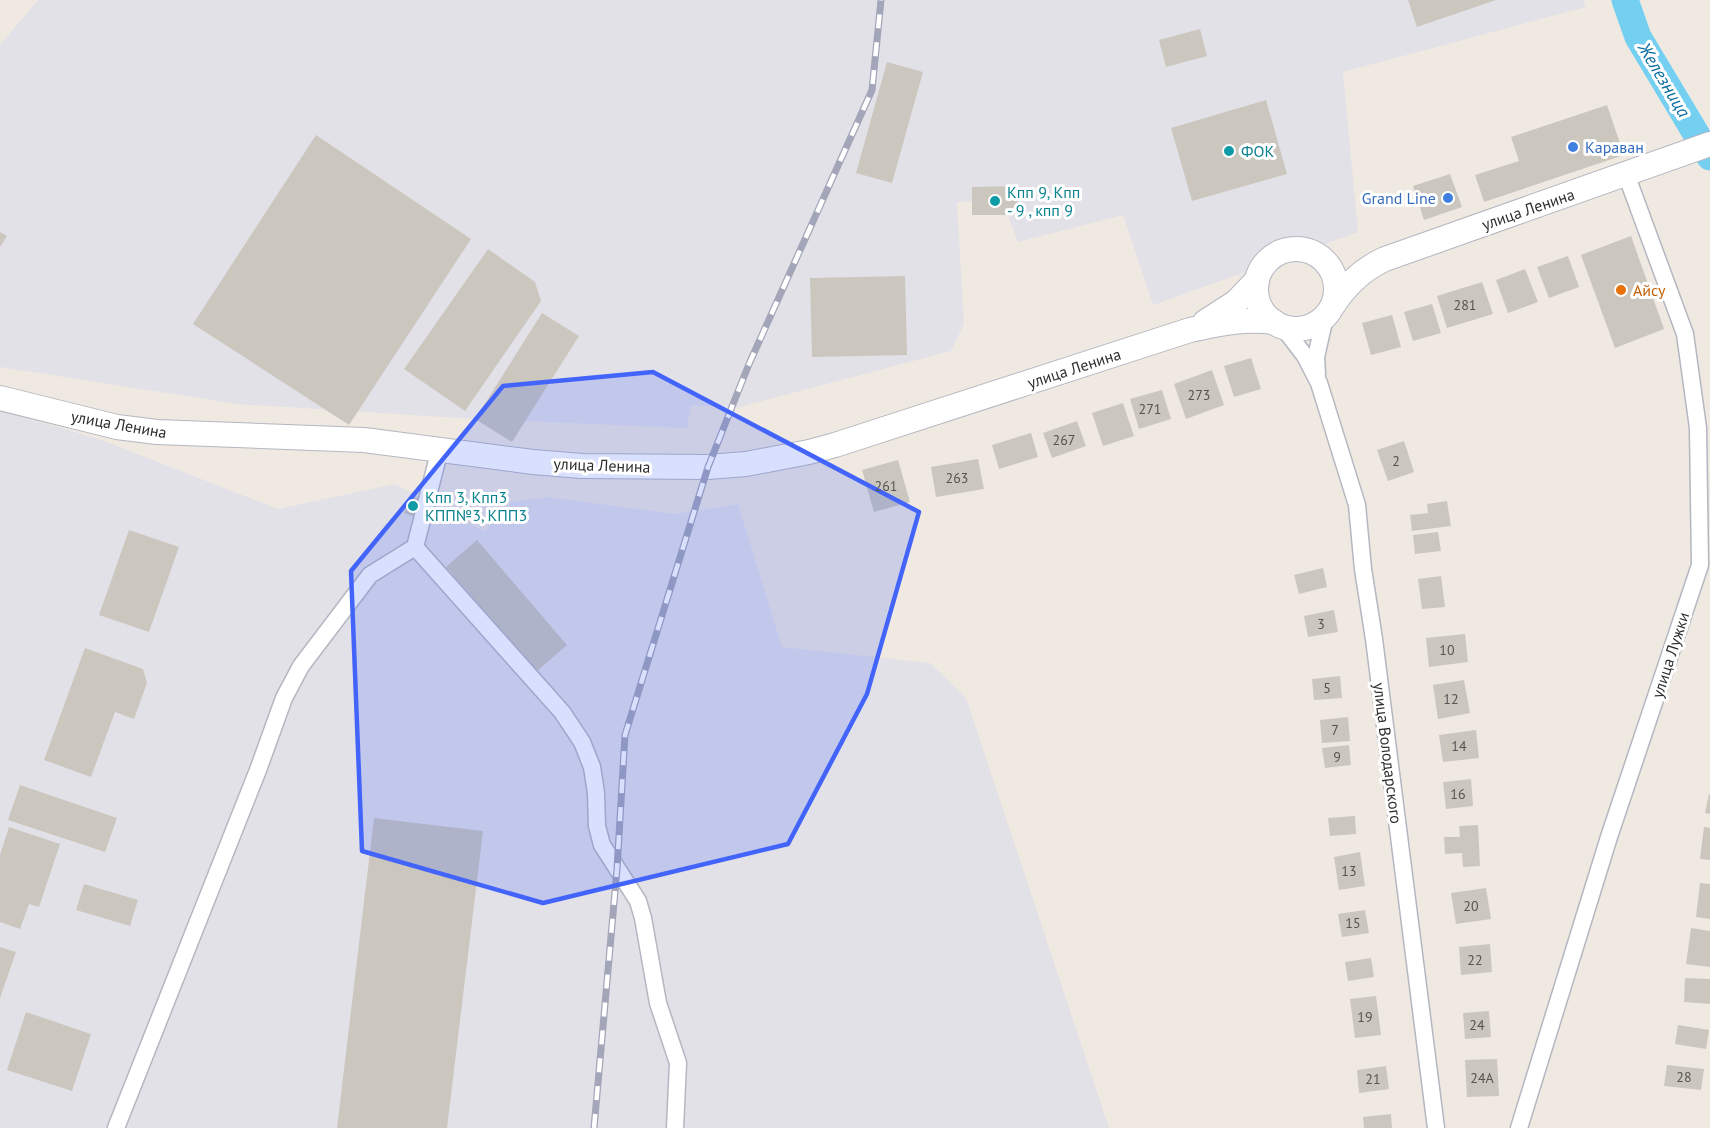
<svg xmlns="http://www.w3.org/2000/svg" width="1710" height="1128" font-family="'PT Sans',sans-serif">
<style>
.industrial{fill:#e3e1e8}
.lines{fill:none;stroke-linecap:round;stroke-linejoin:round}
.river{stroke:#75cff0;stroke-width:27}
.building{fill:#cbc7bf}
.street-casing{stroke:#b4b7c1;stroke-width:19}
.secondary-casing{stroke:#b4b7c1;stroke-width:26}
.street{stroke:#fff;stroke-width:16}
.secondary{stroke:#fff;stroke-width:24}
.rail-casing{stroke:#a3a6b8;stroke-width:7}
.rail{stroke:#fff;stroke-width:4.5;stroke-dasharray:14;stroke-linecap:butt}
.marked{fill:#4264fb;fill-opacity:0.2;stroke:#4264fb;stroke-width:4.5;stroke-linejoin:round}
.shop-dot{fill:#3f7fe0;stroke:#fff;stroke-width:2}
.culture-dot{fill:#0f9aa8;stroke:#fff;stroke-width:2}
.food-dot{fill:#e8710a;stroke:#fff;stroke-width:2}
.labels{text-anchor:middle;stroke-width:6;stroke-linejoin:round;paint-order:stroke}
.number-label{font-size:14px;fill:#555452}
.shop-label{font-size:16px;fill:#366cbe;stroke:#fff;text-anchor:start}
.culture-label{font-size:16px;fill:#0d838f;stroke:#fff;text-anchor:start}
.street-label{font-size:16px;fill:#2e2e2e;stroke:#fff}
.food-label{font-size:16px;fill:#c56008;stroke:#fff;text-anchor:start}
.water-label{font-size:18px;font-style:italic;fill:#0d6fa3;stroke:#fff}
</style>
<rect width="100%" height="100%" fill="#efe9e1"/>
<g class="industrial">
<polygon points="38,0 1583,0 1586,7 1343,72 1358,232 1153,305 1123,215 1018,242 1002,200 957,202 964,324 951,351 736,408 691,405 687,428 475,419 237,404 0,367 0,45"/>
<polygon points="0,410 102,440 278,509 395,484 442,508 455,518 485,531 512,502 547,497 675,514 738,504 782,647 930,663 966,698 1109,1128 0,1128"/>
</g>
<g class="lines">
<polyline class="river" points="1625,0 1638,37 1710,157"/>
</g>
<g class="building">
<polygon points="1408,0 1496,0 1417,27"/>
<polygon points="1200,29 1207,56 1166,67 1159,40"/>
<polygon points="887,62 923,72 892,183 856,173"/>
<polygon points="1266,100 1287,174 1192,201 1171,128"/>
<polygon points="1607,105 1624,155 1484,202 1475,175 1519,161 1511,137"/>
<polygon points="316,135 471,239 349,425 193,324"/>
<polygon points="1450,174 1462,207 1424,220 1413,186"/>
<polygon points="1018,186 1018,215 972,215 972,187"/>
<polygon points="0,232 7,236 0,247"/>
<polygon points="1631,236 1664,329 1615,348 1581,255"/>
<polygon points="488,249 535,282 541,301 465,411 404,369"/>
<polygon points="1568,256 1579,287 1549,298 1537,267"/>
<polygon points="1525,269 1538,302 1508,313 1496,280"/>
<polygon points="905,276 907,355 812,357 810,278"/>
<polygon points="1482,282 1493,314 1447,328 1437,296"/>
<polygon points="1432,304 1441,333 1413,341 1404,312"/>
<polygon points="542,313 579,336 512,442 475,419"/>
<polygon points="1392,315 1401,347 1371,355 1362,323"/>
<polygon points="1251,358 1261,389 1234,397 1224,366"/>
<polygon points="1212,370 1224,405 1186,419 1174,384"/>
<polygon points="1162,390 1171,419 1139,429 1130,399"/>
<polygon points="1123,403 1134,436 1103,446 1092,413"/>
<polygon points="1077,421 1086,446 1052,458 1043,433"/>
<polygon points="1031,433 1038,457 999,469 992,445"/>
<polygon points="1404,441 1414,472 1388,481 1377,450"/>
<polygon points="978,459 984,489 936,497 931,467"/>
<polygon points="898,460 910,502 874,512 862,470"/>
<polygon points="411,495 422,499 414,517 404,513"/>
<polygon points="1447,501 1451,526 1412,531 1410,515 1428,513 1427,504"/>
<polygon points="129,530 179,547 149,632 99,615"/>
<polygon points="1438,532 1441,551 1415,554 1413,535"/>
<polygon points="477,540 567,645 536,672 446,567"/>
<polygon points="1323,568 1327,587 1299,594 1294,575"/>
<polygon points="1441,576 1445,607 1422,609 1418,579"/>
<polygon points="1334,610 1338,632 1308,637 1304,616"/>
<polygon points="1465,634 1468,662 1429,667 1426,638"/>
<polygon points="85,648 143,669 147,683 134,719 115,712 91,777 44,760"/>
<polygon points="1340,676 1342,698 1314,700 1312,679"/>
<polygon points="1464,680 1470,713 1438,719 1433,685"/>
<polygon points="1348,717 1350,741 1322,743 1320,720"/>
<polygon points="1476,730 1479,758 1443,762 1439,735"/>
<polygon points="1349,745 1351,765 1325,768 1322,748"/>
<polygon points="1471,779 1473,806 1446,809 1443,782"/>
<polygon points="20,785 117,818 105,852 8,820"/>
<polygon points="1709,794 1710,794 1710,814 1705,813"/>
<polygon points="1355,816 1356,834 1330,836 1328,818"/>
<polygon points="374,818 483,831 447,1128 337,1128"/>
<polygon points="1478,825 1480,866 1463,867 1462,853 1445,854 1444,837 1460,837 1459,826"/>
<polygon points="9,827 60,844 39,907 29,904 20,929 0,922 0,855"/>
<polygon points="1704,827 1710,828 1710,860 1700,859"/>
<polygon points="1360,852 1365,886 1339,890 1334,857"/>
<polygon points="1700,883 1710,884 1710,919 1696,917"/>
<polygon points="84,884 138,900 130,926 76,910"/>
<polygon points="1486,888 1491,919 1456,924 1451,893"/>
<polygon points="1365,910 1369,933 1342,937 1338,914"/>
<polygon points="1691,928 1710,931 1710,967 1686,964"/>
<polygon points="1490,944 1492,972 1461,975 1459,947"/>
<polygon points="0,947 16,952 0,998"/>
<polygon points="1371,958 1374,977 1348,981 1345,962"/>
<polygon points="1685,978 1710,979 1710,1004 1684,1002"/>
<polygon points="1376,996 1381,1035 1355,1038 1350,999"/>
<polygon points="1489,1011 1491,1037 1465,1039 1463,1013"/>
<polygon points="26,1012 91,1034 72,1091 7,1070"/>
<polygon points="1678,1025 1709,1030 1706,1049 1675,1044"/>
<polygon points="1497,1059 1499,1096 1467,1097 1465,1060"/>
<polygon points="1667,1065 1704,1069 1701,1090 1664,1086"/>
<polygon points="1386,1066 1389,1089 1359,1093 1357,1070"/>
<polygon points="1391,1114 1392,1128 1364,1128 1363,1117"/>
</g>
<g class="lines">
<defs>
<g id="street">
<polyline points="1282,326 1305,356 1319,383 1357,505 1363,569 1374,639 1436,1128"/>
<polyline points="1317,374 1316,357 1325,317"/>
<polyline points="415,547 440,449"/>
<polyline points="116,1128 258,770 284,698 301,666 370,575 415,547 562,712 582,742 592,767 596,793 597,826 602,845 638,901 643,918 658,1003 678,1063 675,1128"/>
<polyline points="1519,1128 1609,837 1700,565 1698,428 1685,334 1626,174"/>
</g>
<g id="secondary">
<circle cx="1296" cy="289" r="40"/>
<path d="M1334,304C1347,284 1363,269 1385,259L1710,144"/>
<polyline points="1205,322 1236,302 1257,280"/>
<path d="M0,398L117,427L157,432L364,440L533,462L582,466L708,467L746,464L809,452L835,445L1190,330C1219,324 1244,318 1274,322"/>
</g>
</defs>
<use href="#street" class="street-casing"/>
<use href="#secondary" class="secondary-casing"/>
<use href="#street" class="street"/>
<use href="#secondary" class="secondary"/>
<defs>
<polyline id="rail" points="594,1128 617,869 625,735 708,467 749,364 872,90 881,0"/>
</defs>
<use href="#rail" class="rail-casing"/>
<use href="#rail" class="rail"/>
</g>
<path class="marked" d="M653,372L919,512L867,694L788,844L543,903L362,851L351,571L503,386Z"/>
<g class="shop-dot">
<circle cx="1573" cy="147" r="6"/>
<circle cx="1448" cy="198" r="6"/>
</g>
<g class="culture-dot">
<circle cx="1229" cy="151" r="6"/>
<circle cx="995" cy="201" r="6"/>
<circle cx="413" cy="506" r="6"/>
</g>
<circle class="food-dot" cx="1621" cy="290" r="6"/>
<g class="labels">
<g class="number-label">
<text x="1465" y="310">281</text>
<text x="1199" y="400">273</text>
<text x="1150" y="414">271</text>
<text x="1064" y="445">267</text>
<text x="1396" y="466">2</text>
<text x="957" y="483">263</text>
<text x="886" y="491">261</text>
<text x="1321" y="629">3</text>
<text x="1447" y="655">10</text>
<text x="1327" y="693">5</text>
<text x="1451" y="704">12</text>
<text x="1335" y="735">7</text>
<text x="1459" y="751">14</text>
<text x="1337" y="762">9</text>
<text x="1458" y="799">16</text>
<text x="1349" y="876">13</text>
<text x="1471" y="911">20</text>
<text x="1353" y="928">15</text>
<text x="1475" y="965">22</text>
<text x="1365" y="1022">19</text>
<text x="1477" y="1030">24</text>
<text x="1684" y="1082">28</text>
<text x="1482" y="1083">24А</text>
<text x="1373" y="1084">21</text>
</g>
<g class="shop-label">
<text x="1585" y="153">Караван</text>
<text x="1436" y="204" text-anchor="end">Grand Line</text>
</g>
<g class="culture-label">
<text x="1241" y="157">ФОК</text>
<text x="1007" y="198">Кпп 9, Кпп<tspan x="1007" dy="18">- 9 , кпп 9</tspan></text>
<text x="425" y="503">Кпп 3, Кпп3<tspan x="425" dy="18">КПП№3, КПП3</tspan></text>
</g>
<g class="street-label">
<text transform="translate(1528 209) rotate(-19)" y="6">улица Ленина</text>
<text transform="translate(1074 368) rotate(-18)" y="6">улица Ленина</text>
<text transform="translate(119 424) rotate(10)" y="6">улица Ленина</text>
<text transform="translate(602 465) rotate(2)" y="6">улица Ленина</text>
<text transform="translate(1670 655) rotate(-72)" y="6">улица Лужки</text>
<text transform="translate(1388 753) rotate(83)" y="6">улица Володарского</text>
</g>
<g class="food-label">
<text x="1633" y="296">Айсу</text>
</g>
<g class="water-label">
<text transform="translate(1664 80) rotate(59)" y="6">Железница</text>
</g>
</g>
</svg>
